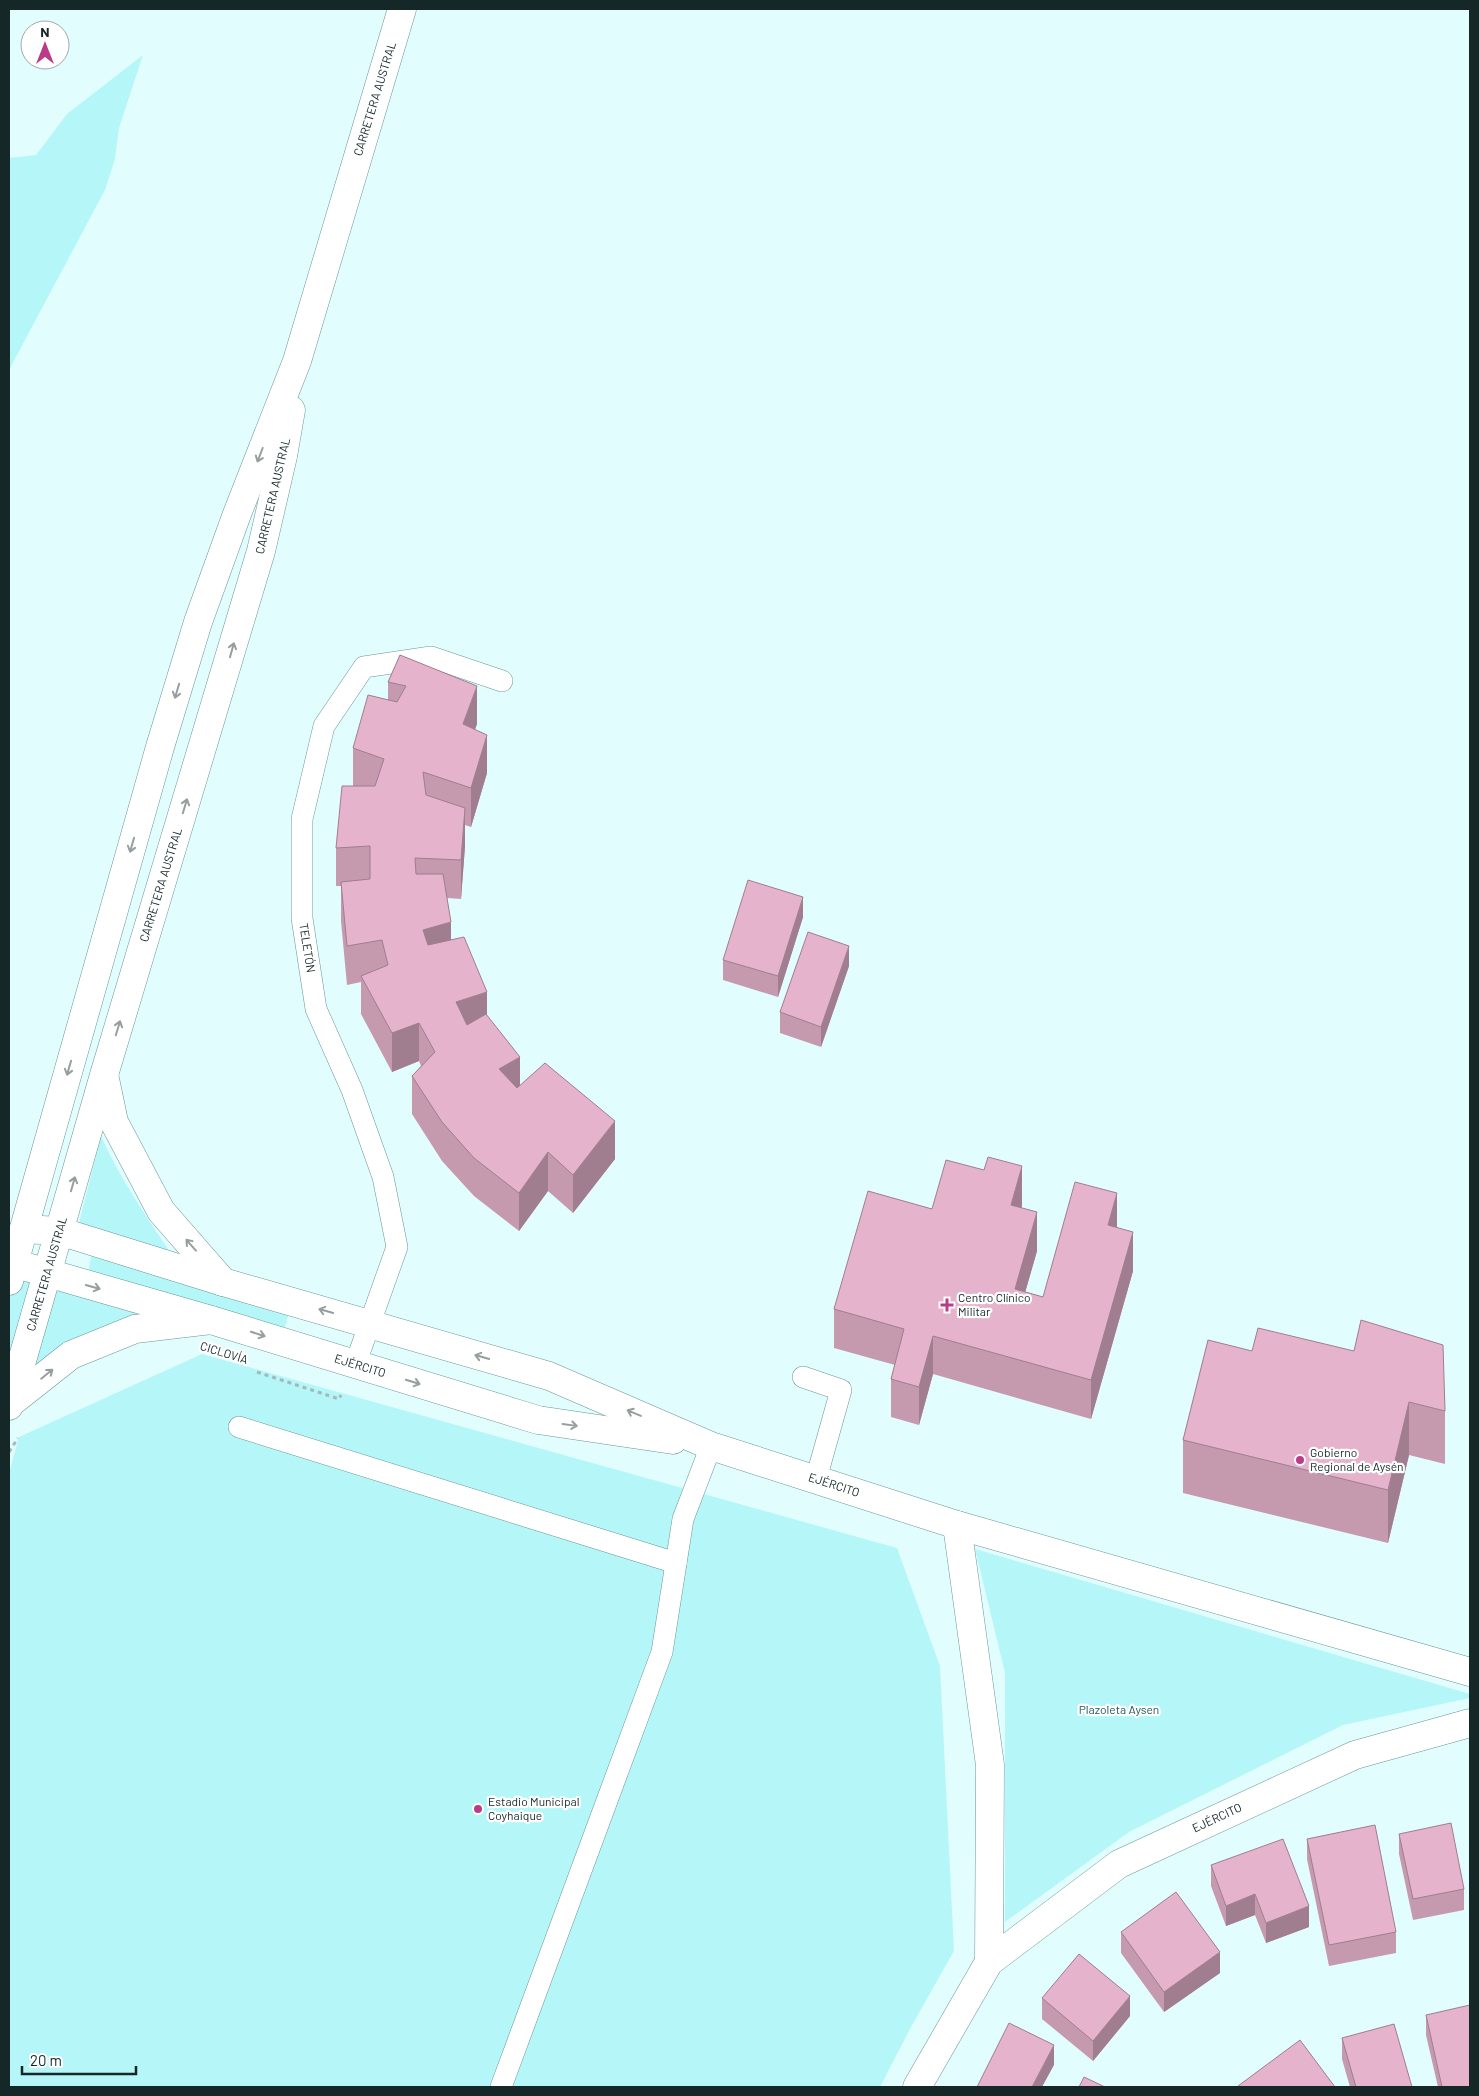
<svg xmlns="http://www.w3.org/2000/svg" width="1479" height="2096" font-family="Barlow,sans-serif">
	<rect width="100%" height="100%" fill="#e2fdfe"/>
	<!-- green -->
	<g fill="#b5f7f8">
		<polygon points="143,55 119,128 115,159 105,190 9,370 9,158 36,155 67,114"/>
		<path d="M101,1136C120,1179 148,1219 174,1258L78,1227Z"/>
		<polygon points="91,1256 289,1313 284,1330 88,1274"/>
		<polygon points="13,1277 35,1282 9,1369 9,1294"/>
		<polygon points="55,1289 155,1316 27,1377"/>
		<polygon points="202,1354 897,1548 940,1666 954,1951 911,2027 880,2087 9,2087 9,1473 19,1437"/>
		<polygon points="975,1549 1470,1694 1470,1698 1343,1725 1129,1832 1005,1922 1005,1673"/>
	</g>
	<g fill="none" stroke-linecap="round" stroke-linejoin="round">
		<defs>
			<g id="service">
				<polyline points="355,1365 397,1247 383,1177 352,1090 316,1009 302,918 302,819 324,726 364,667 431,657 502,681"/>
				<polyline points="803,1377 841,1390 816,1479"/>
				<polyline points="239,1427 676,1563"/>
				<polyline points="501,2087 662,1652 683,1519 711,1446"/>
			</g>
			<g id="minor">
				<polyline points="957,1525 990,1765 989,1962"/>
				<polyline points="917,2087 989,1962 1119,1864 1355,1755 1470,1723"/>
			</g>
			<g id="tertiary">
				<polyline points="24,1229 59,1231 223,1282 549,1376 711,1446 957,1525 1470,1672"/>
				<polyline points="13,1263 211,1320 538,1420 673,1440"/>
			</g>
			<g id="trunk">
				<polyline points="105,1079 114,1122 161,1211 223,1282"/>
				<polyline points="9,1281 160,747 198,622 237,514 297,361 402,9"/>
				<polyline points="9,1404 71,1355 135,1329 211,1320"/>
				<polyline points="9,1406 104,1075 261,551 283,456 291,410"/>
			</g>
		</defs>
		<!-- service casing -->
		<use href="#service" stroke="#6b9697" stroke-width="22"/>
		<!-- minor casing -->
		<use href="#minor" stroke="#6b9697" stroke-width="29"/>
		<!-- tertiary casing -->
		<use href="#tertiary" stroke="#6b9697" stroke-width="29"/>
		<!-- trunk casing -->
		<use href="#trunk" stroke="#6b9697" stroke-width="29"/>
		<!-- path -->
		<g stroke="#a2babb" stroke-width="3" stroke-dasharray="4 4" stroke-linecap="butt">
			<polyline points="257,1372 339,1399 341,1395"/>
			<polyline points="9,1452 18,1438"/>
		</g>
		<!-- service -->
		<use href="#service" stroke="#fff" stroke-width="21"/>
		<!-- minor -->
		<use href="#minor" stroke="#fff" stroke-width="28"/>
		<!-- tertiary -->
		<use href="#tertiary" stroke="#fff" stroke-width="28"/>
		<!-- trunk -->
		<use href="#trunk" stroke="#fff" stroke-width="28"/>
	</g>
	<!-- wall -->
	<g fill="#c59aaf">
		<polygon points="400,655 477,724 475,729 487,773 471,827 465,825 465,846 461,899 447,898 451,940 520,1085 615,1159 573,1213 548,1191 519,1231 474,1196 442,1161 412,1114 412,1076 421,1066 419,1061 392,1072 361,1014 361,982 347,985 341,921 341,886 336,886 336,848 353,786 353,748 388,700 388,682"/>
		<polygon points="803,917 778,997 723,980 723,960"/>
		<polygon points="849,966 821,1047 780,1033 780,1012"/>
		<polygon points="1022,1205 1022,1208 1037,1251 1025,1292 1043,1297 1117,1228 1133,1271 1091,1419 933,1374 919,1425 891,1417 891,1379 895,1365 834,1348 834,1309 932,1209"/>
		<polygon points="1208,1340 1445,1411 1445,1464 1409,1455 1388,1543 1183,1493 1183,1440"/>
		<polygon points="1399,1834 1464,1889 1464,1910 1413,1920 1399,1854"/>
		<polygon points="1307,1839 1396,1932 1396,1953 1329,1966 1307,1859"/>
		<polygon points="1211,1865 1309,1927 1266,1943 1255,1915 1226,1926 1211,1886"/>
		<polygon points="1121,1932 1220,1973 1164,2012 1121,1953"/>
		<polygon points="1042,1998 1130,2016 1093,2061 1042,2019"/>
		<polygon points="1426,2015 1470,2087 1438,2087 1426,2035"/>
		<polygon points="1342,2038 1412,2087 1350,2087 1342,2059"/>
	</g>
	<!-- shaded-wall -->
	<g fill="#a07d8f">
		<polygon points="477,686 477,724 463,762 463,724"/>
		<polygon points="487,735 487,773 471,827 471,788"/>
		<polygon points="465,808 465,846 461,899 461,860"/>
		<polygon points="803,897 803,917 778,997 778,976"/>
		<polygon points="451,922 451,961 423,969 423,930"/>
		<polygon points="849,946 849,966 821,1047 821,1027"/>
		<polygon points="487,992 487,1031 456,1041 456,1002"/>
		<polygon points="419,1023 419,1061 392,1072 392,1033"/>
		<polygon points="520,1057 520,1096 499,1069"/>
		<polygon points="615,1121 615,1159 573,1213 573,1175"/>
		<polygon points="548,1152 548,1191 519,1231 519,1193"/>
		<polygon points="1022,1166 1022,1205 1011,1244 1011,1205"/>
		<polygon points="1117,1193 1117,1232 1108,1225"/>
		<polygon points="1037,1212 1037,1251 1015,1328 1015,1289"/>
		<polygon points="1133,1232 1133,1271 1091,1419 1091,1380"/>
		<polygon points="933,1336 933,1374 919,1425 919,1387"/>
		<polygon points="1409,1402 1409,1455 1388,1543 1388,1490"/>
		<polygon points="1255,1894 1255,1915 1226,1926 1226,1906"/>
		<polygon points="1309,1906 1309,1927 1266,1943 1266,1923"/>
		<polygon points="1220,1952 1220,1973 1164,2012 1164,1992"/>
		<polygon points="1130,1996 1130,2016 1093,2061 1093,2041"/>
		<polygon points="1054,2045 1054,2065 1042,2087 1032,2087"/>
	</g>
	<!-- building -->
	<g fill="#e5b3cc" stroke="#a07d8f">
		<polygon points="400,655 477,686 463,724 487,735 471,788 423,772 426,795 465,808 461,860 415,858 416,874 443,874 451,922 423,930 428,945 464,937 487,992 456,1002 467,1025 486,1014 520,1057 499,1069 517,1088 545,1063 615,1121 573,1175 548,1152 519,1193 474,1158 442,1122 412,1076 435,1052 419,1023 392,1033 361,976 388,965 382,940 347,946 341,882 370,879 370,846 336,848 342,786 375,786 384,759 353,748 368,695 397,702 406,686 388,682"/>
		<polygon points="748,880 803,897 778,976 723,960"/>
		<polygon points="808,932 849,946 821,1027 780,1012"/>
		<polygon points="988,1157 1022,1166 1011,1205 1037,1212 1015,1289 1043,1297 1075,1182 1117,1193 1108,1225 1133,1232 1091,1380 933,1336 919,1387 891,1379 904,1329 834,1309 868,1191 932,1209 946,1160 984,1170"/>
		<polygon points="1361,1320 1443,1345 1445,1411 1409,1402 1388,1490 1183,1440 1208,1340 1252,1351 1258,1328 1354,1351"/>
		<polygon points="1451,1823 1464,1889 1413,1899 1399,1834"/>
		<polygon points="1375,1825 1396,1932 1329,1945 1307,1839"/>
		<polygon points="1283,1839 1309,1906 1266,1923 1255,1894 1226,1906 1211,1865"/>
		<polygon points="1176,1892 1220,1952 1164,1992 1121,1932"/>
		<polygon points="1079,1954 1130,1996 1093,2041 1042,1998"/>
		<polygon points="1470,2005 1470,2087 1442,2087 1426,2015"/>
		<polygon points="1009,2023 1054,2045 1032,2087 977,2087"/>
		<polygon points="1394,2024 1412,2087 1356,2087 1342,2038"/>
		<polygon points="1300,2040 1335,2087 1239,2087 1238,2086"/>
		<polygon points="1084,2077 1105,2087 1079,2087"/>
	</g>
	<!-- one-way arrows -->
	<defs><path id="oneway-shaft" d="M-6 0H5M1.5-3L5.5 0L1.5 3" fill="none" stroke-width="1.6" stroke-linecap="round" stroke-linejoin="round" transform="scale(1.25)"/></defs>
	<g stroke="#969e9e">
		<use href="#oneway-shaft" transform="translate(260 455) rotate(111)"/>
		<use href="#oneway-shaft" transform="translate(232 650) rotate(-74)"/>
		<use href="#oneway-shaft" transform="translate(177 691) rotate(107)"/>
		<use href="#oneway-shaft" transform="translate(185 806) rotate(-73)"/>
		<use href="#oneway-shaft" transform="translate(132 845) rotate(106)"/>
		<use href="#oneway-shaft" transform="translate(118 1028) rotate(-73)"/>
		<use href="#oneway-shaft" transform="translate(69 1068) rotate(106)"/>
		<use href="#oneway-shaft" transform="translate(73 1184) rotate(-74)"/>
		<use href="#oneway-shaft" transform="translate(191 1245) rotate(-131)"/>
		<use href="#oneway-shaft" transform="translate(93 1287) rotate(16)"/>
		<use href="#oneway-shaft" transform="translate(326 1311) rotate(-164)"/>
		<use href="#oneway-shaft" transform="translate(258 1334) rotate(18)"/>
		<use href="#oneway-shaft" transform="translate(482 1357) rotate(-164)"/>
		<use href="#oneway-shaft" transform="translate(47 1374) rotate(-39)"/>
		<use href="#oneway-shaft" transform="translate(413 1382) rotate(17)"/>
		<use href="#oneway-shaft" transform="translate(634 1413) rotate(-157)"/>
		<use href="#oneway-shaft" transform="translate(570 1425) rotate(8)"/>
	</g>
	<!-- markers -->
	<g fill="#ba3b89" stroke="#fff" stroke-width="2">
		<path d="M944.5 1297.5h5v5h5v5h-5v5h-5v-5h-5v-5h5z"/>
		<circle cx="1300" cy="1460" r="5"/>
		<circle cx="478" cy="1809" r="5"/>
	</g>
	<g text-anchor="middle" stroke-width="4.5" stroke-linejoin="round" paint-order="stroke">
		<!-- street labels -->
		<g font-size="12" fill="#152727" stroke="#fff">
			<text transform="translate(375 99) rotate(-73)" y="4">CARRETERA AUSTRAL</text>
			<text transform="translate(273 496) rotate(-77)" y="4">CARRETERA AUSTRAL</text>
			<text transform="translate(161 885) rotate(-73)" y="4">CARRETERA AUSTRAL</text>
			<text transform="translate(307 948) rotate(81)" y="4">TELETÓN</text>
			<text transform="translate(47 1274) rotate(-74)" y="4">CARRETERA AUSTRAL</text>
			<text transform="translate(224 1353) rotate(17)" y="4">CICLOVÍA</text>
			<text transform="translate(360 1366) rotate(17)" y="4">EJÉRCITO</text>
			<text transform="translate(834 1485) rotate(18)" y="4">EJÉRCITO</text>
			<text transform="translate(1217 1818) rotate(-25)" y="4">EJÉRCITO</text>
		</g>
		<!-- poi labels -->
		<g font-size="12" fill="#152727" stroke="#fff" text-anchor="start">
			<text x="958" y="1302">Centro Clínico<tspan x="958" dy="14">Militar</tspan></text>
			<text x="1310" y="1457">Gobierno<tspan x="1310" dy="14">Regional de Aysén</tspan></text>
			<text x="488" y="1806">Estadio Municipal<tspan x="488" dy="14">Coyhaique</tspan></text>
		</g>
		<!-- park labels -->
		<g font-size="12" fill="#21595b" stroke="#fff">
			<text x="1119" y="1714">Plazoleta Aysen</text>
		</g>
	</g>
	<!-- border -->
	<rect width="1479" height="2096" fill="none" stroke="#152727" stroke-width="20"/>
	<!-- north arrow -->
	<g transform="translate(45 45)"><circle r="24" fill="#ffffff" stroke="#a1a9a9"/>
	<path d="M0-4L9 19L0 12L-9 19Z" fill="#ba3b89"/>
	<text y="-8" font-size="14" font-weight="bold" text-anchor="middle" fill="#152727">N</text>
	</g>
	<!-- scale -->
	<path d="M22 2066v8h114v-8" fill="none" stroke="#152727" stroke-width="2.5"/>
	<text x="30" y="2066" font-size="15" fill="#152727" stroke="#ffffff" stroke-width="4" paint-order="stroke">20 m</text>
</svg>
